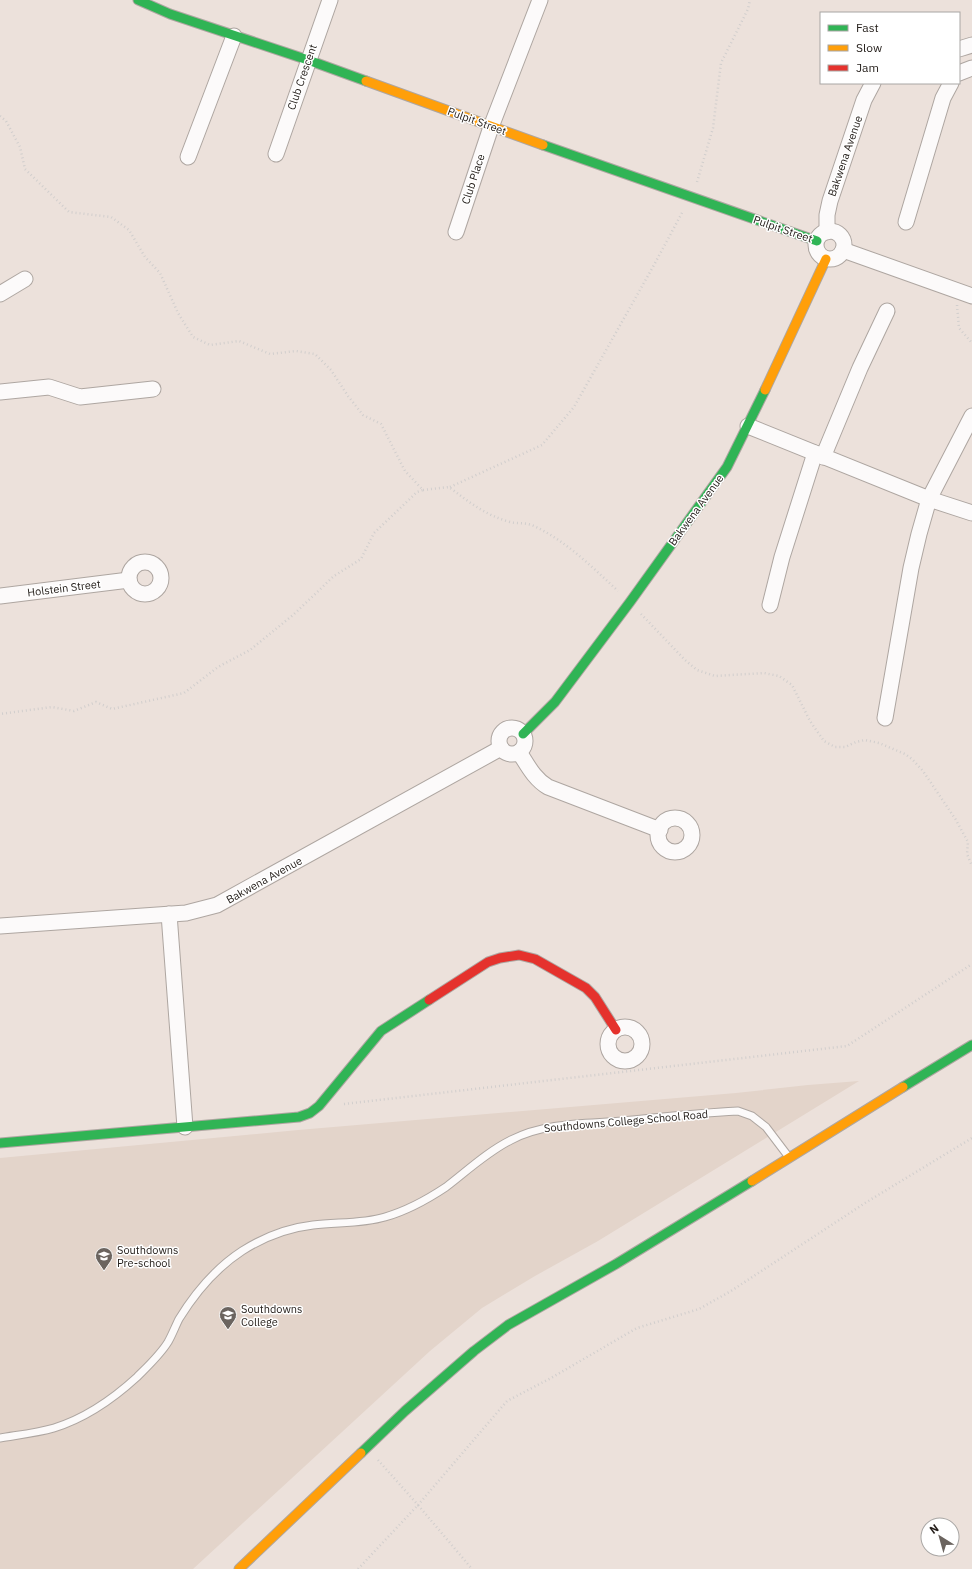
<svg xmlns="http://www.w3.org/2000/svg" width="972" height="1569" font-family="'IBM Plex Sans',sans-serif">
	<rect width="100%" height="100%" fill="#ece1db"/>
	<!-- education -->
	<polygon fill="#e3d4ca" points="859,1081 598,1241 535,1276 482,1308 430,1351 193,1569 0,1569 0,1158 298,1130 736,1093 808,1085"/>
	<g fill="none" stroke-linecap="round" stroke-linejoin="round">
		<defs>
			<path id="lane" d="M0,1438C18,1435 37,1433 54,1428C86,1418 113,1399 137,1377C148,1366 160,1355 168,1342C172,1335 175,1327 179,1319C195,1293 216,1268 242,1251C264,1237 287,1228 313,1225C337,1222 362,1224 385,1217C406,1211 428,1199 446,1187C467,1171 487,1152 511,1140C546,1122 585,1124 623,1121C662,1117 699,1113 738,1111L752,1116L766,1127L788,1156"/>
			<g id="street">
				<polyline points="959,49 972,45"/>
				<polyline points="959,73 972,68"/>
				<polyline points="276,154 330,0"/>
				<polyline points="188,157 234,36"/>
				<polyline points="906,222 943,98 951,83"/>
				<circle cx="830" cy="245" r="14"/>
				<polyline points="456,232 491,127 540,0"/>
				<polyline points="827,232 827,215 830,201 864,100 873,83"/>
				<polyline points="843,250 972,296"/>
				<polyline points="0,294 25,279"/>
				<polyline points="0,392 49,387 80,397 153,389"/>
				<polyline points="748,426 929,499 972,513"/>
				<polyline points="823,457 860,368 887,311"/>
				<circle cx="145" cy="578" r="16"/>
				<polyline points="0,596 129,580"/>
				<polyline points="770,605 782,557 815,453"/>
				<polyline points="885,718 911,568 919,534 929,499 972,416"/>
				<circle cx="512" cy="741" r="13"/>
				<path d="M519,752C527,764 534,779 548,787L660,830"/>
				<circle cx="675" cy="835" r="17"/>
				<polyline points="169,914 185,1127"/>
				<polyline points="0,926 186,913 217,905 501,748"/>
				<circle cx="625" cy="1044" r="17"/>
			</g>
			<g id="fast">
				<polyline points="138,0 170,14 308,60 366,81"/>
				<polyline points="543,145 817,241"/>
				<polyline points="523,734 555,702 630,602 727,467 765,390"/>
				<polyline points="903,1087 972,1045"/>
				<polyline points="0,1143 299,1117 310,1113 319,1106 381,1031 429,1000"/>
				<polyline points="361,1453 405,1411 474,1351 508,1325 616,1264 752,1181"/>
			</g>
			<g id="slow">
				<polyline points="366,81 543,145"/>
				<polyline points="765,390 826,259"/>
				<polyline points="752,1181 903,1087"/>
				<polyline points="239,1569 361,1453"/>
			</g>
			<polyline id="jam" points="429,1000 488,962 500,958 519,955 535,959 586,988 595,997 616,1030"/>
		</defs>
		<!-- lane casing -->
		<use href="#lane" stroke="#aea6a1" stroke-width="9"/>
		<!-- street casing -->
		<use href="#street" stroke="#aea6a1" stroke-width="17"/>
		<!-- fast casing -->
		<use href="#fast" stroke="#aea6a1" stroke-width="11"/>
		<!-- slow casing -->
		<use href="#slow" stroke="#aea6a1" stroke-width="11"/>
		<!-- jam casing -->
		<use href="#jam" stroke="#aea6a1" stroke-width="11"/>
		<!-- path -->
		<g stroke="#d1cecd" stroke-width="2.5" stroke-dasharray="1 3" stroke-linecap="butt">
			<polyline points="0,116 6,121 20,147 25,169 69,212 111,217 129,230 145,257 160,273 178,313 193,337 210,345 239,341 270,354 296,351 315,354 331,370 348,396 363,415 381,424 405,471 423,490 417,492 374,533 361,559 334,576 293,615 250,650 218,667 184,693 112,709 96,702 74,711 52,707 0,714"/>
			<polyline points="697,182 713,128 721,63 748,9 750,0"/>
			<polyline points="957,305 959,328 972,343"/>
			<polyline points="450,487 542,445 574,407 654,265 683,211"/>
			<path d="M423,490L449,487C469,502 485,515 510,522C517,524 526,522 534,526C566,541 591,566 618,591"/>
			<polyline points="641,614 685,660 697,670 715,676 764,673 779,676 792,685 810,721 824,741 835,747 845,747 856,742 865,740 879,743 905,754 912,759 923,771 956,820 968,842 967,854 972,866"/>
			<polyline points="344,1104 847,1046 972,964"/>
			<polyline points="378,1460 418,1505 507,1401 551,1378 637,1328 699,1309 731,1291 865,1203 972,1138"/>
			<polyline points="358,1569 418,1505 472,1569"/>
		</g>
		<!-- lane -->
		<use href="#lane" stroke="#fcfafa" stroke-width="7"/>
		<!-- street -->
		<use href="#street" stroke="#fcfafa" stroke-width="15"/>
		<!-- fast -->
		<use href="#fast" stroke="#30b455" stroke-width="9"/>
		<!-- slow -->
		<use href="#slow" stroke="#ff9f0a" stroke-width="9"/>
		<!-- jam -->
		<use href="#jam" stroke="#e5322d" stroke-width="9"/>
	</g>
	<!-- icons -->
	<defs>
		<symbol id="school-pin" viewBox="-11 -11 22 30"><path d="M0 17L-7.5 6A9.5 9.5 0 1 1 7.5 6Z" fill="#6b645f" stroke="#fff"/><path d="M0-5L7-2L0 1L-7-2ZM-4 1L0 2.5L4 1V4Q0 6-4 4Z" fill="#fff"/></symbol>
	</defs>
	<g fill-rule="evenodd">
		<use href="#school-pin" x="94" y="1246" width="20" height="27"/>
		<use href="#school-pin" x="218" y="1305" width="20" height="27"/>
	</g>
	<g text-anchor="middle" stroke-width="3" stroke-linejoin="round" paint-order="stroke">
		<!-- street labels -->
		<g font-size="11" fill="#26201c" stroke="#fff">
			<text transform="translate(302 77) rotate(-71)" y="4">Club Crescent</text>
			<text transform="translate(477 121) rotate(20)" y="4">Pulpit Street</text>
			<text transform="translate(845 156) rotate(-71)" y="4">Bakwena Avenue</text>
			<text transform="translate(473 179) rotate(-72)" y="4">Club Place</text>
			<text transform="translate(783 229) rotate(19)" y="4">Pulpit Street</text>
			<text transform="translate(696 510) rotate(-54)" y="4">Bakwena Avenue</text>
			<text transform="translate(64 588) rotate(-7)" y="4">Holstein Street</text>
			<text transform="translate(264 880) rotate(-29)" y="4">Bakwena Avenue</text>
			<text transform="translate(626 1121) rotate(-5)" y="4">Southdowns College School Road</text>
		</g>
		<!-- poi labels -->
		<g font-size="11" fill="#26201c" stroke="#fff" text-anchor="start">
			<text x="117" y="1254">Southdowns<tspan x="117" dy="13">Pre-school</tspan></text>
			<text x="241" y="1313">Southdowns<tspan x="241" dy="13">College</tspan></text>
		</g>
	</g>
	<!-- legend -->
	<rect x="820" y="12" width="140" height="72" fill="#ffffff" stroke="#a8a6a4"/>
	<rect x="828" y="25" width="20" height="6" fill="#30b455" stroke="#a8a6a4"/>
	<text x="856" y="32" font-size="12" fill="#26201c">Fast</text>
	<rect x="828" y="45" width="20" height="6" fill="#ff9f0a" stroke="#a8a6a4"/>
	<text x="856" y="52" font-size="12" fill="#26201c">Slow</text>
	<rect x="828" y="65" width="20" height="6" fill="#e5322d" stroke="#a8a6a4"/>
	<text x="856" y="72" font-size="12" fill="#26201c">Jam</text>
	<!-- north arrow -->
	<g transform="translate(940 1537) rotate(323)"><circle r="19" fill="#ffffff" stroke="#a8a6a4"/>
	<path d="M0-3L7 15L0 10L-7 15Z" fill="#6b645f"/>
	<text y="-6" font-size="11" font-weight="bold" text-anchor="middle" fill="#26201c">N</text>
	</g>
</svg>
